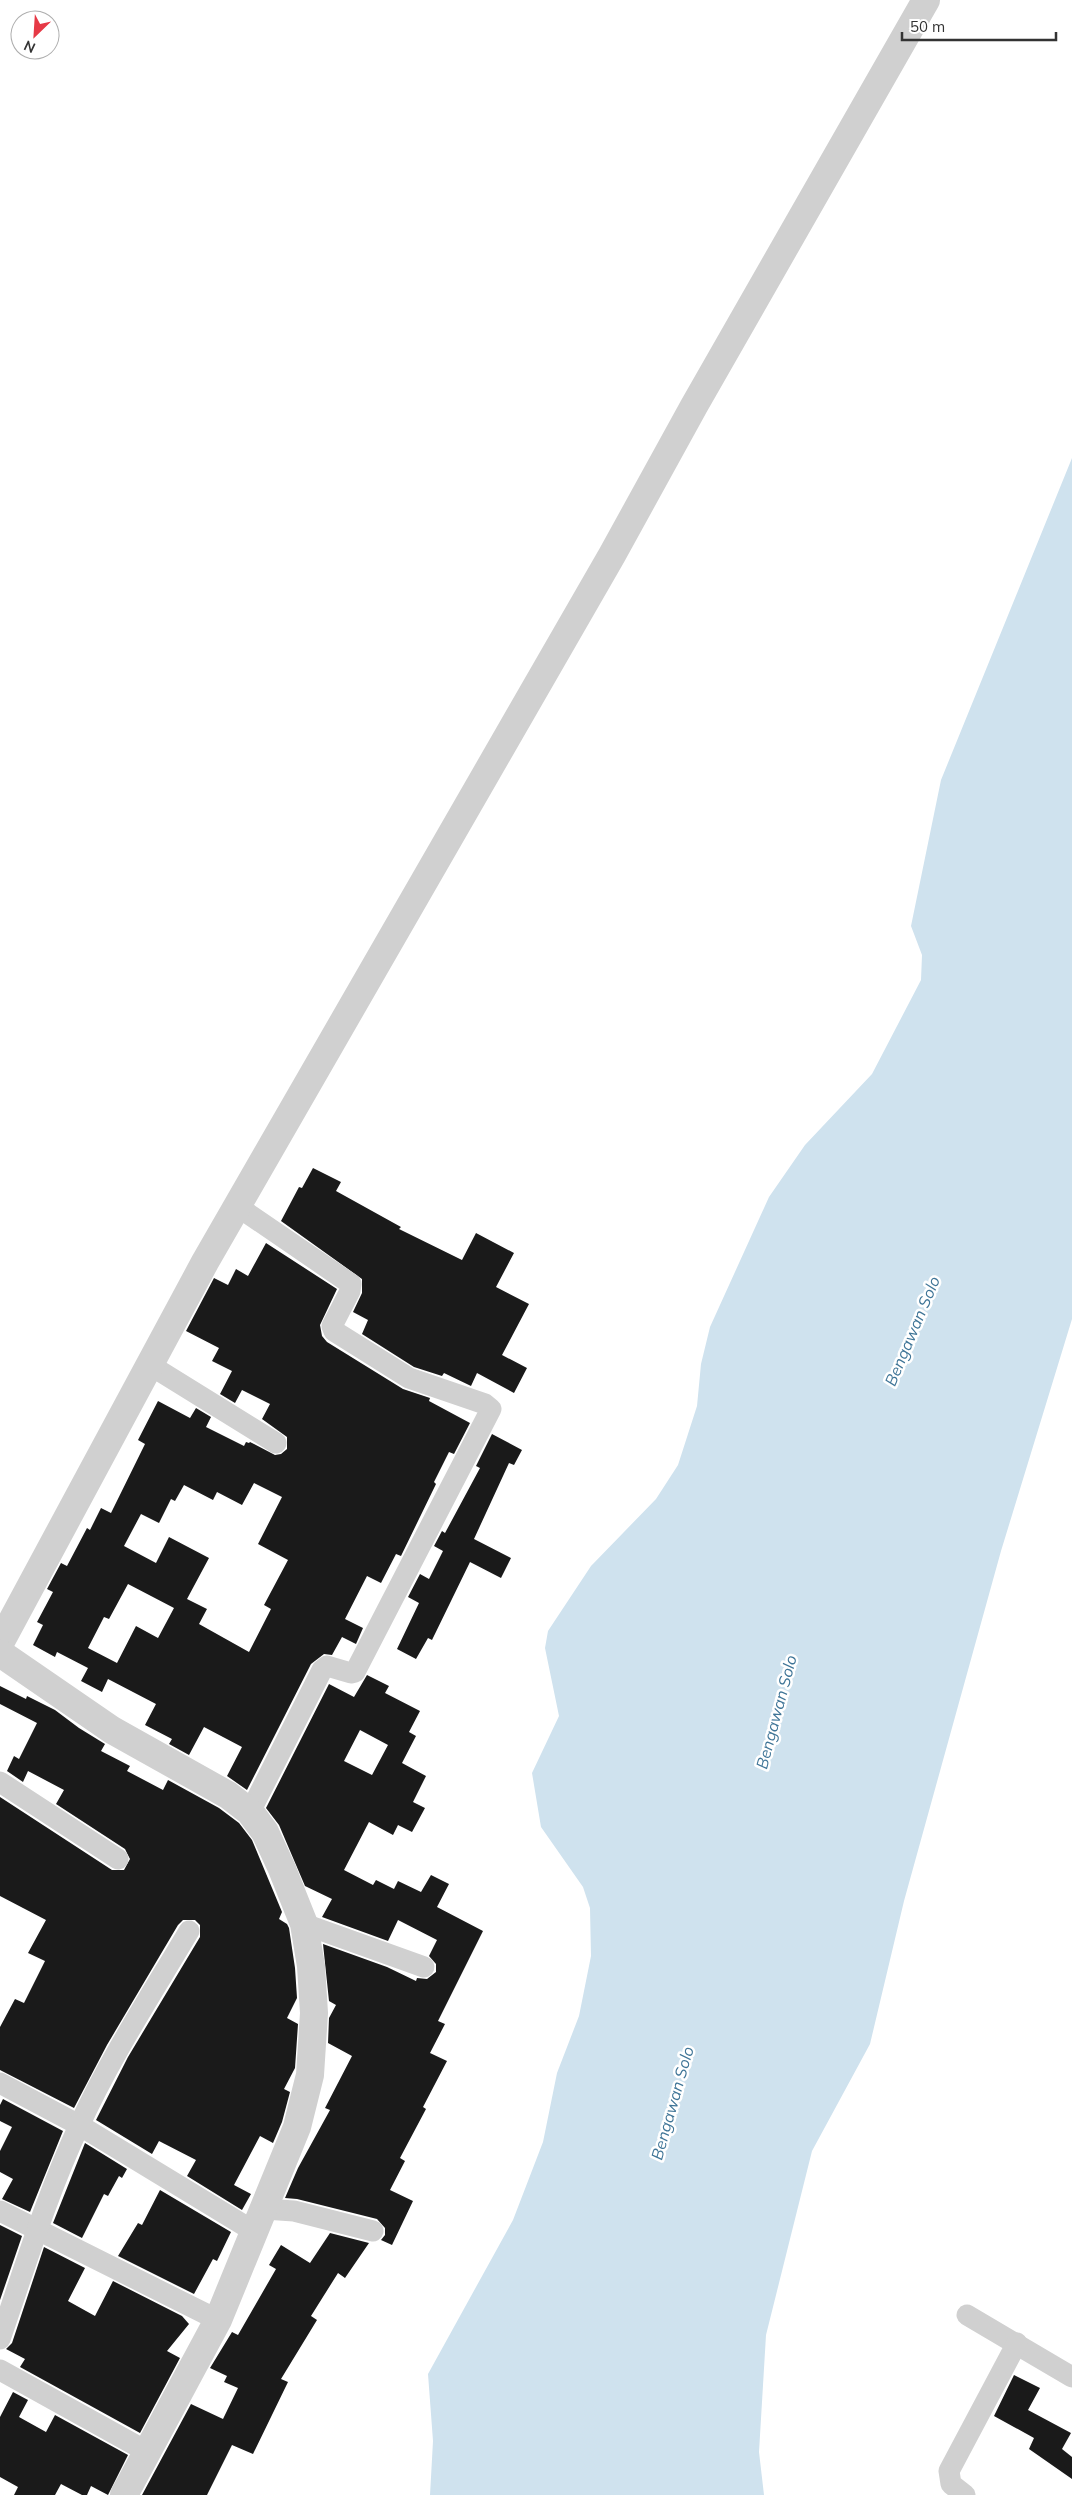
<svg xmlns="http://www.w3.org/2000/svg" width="1072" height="2495" font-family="Mulish,sans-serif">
	<rect width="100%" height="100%" fill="#fff"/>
	<!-- water -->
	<polygon fill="#cfe2ee" points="1072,458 1072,1319 1001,1551 904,1901 870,2044 812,2151 766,2335 759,2452 764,2495 430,2495 433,2441 428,2374 513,2220 543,2142 557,2073 579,2016 591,1956 590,1908 583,1887 541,1827 532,1773 559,1716 545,1648 548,1631 591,1566 656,1499 678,1465 697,1406 701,1364 710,1327 769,1197 805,1145 872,1074 921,980 922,955 911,926 941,780"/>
	<!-- building -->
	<g fill="#1a1a1a" fill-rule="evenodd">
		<polygon points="313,1168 341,1182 336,1191 401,1227 399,1229 462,1260 476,1233 514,1253 496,1287 529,1304 502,1355 527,1368 514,1393 477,1373 471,1386 444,1373 442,1376 414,1367 362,1334 368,1320 353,1312 362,1293 362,1279 281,1221 299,1187 302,1188"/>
		<path d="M266,1243L337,1289L320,1325L322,1336L327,1342L403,1389L430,1398L429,1401L470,1423L454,1454L449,1452L434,1482L436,1484L401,1556L396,1554L381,1583L367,1576L345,1619L363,1628L356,1644L342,1637L332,1655L324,1654L311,1664L247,1790L227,1776L242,1747L204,1727L189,1755L169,1744L172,1739L145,1725L156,1704L108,1679L102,1692L81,1681L88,1668L57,1652L55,1657L33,1645L43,1625L37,1622L53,1592L47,1589L61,1563L67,1566L87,1528L90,1530L101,1508L111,1513L145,1444L138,1440L158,1401L190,1418L196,1408L211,1417L206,1427L244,1446L246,1442L249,1443L250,1442L275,1455L281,1454L287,1449V1437L262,1419L270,1404L242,1390L235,1403L220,1394L232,1371L212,1361L219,1348L186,1331L214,1278L228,1285L236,1269L248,1276ZM254,1483L282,1497L258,1544L288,1560L264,1605L271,1609L249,1652L199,1624L207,1609L187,1599L209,1558L169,1537L156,1563L124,1546L141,1514L159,1523L171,1499L175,1501L184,1485L213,1500L217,1492L242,1505ZM128,1584L174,1608L158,1638L136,1626L117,1663L88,1648L104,1617L109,1619Z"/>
		<polygon points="492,1434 522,1450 514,1465 509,1463 474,1539 511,1558 501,1578 470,1562 432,1640 428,1638 416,1659 397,1649 419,1603 408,1597 420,1574 429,1579 443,1551 434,1546 442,1531 445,1533 480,1468 476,1466"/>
		<path d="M367,1675L389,1686L385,1693L420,1711L409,1732L416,1736L402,1763L426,1776L413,1802L425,1808L412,1832L398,1825L393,1835L369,1822L344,1870L373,1885L376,1880L394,1889L398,1881L421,1892L431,1875L449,1884L437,1907L483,1931L438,2021L445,2024L430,2053L447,2061L423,2107L426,2109L400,2158L405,2161L390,2190L413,2201L392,2245L381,2240L385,2235V2228L377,2219L297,2199L285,2198L298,2168L330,2110L325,2108L352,2056L328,2043L329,2018L336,2005L329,2001L323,1944L387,1967L416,1981L417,1978L427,1979L436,1972V1964L429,1956L437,1940L398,1920L388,1941L322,1917L332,1899L305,1886L279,1825L266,1808L329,1684L354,1697ZM360,1730L388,1745L372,1775L344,1761Z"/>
		<polygon points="0,1686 26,1699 27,1696 55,1710 79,1728 105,1744 101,1751 130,1766 127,1771 163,1790 168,1780 219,1808 239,1823 252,1840 282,1912 279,1919 287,1924 289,1928 295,1968 297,1998 287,2018 298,2024 295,2068 284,2089 290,2092 282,2122 273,2143 260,2136 234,2185 251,2194 242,2210 187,2176 196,2160 159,2141 152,2154 96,2120 128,2057 200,1937 200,1925 195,1920 183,1920 178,1925 107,2045 74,2108 0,2070 0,2027 15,1999 24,2003 45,1961 28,1953 46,1920 0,1896 0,1797 112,1870 124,1870 130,1859 125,1849 56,1804 64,1790 28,1771 23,1782 7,1771 14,1756 19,1759 37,1723 0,1704"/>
		<polygon points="3,2099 63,2131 30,2212 2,2199 13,2179 0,2172 0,2151 12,2127 0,2121 0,2105"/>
		<polygon points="85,2143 127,2169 122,2178 119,2176 108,2196 104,2194 82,2238 53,2223"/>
		<polygon points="160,2190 231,2232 217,2261 213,2259 194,2294 118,2256 138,2223 142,2225"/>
		<polygon points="0,2225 22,2236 0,2300"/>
		<polygon points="330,2233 369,2243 345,2278 338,2273 311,2316 317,2320 281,2379 288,2382 253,2454 232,2445 207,2495 142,2495 191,2404 223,2419 238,2388 224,2382 227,2376 210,2368 232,2332 238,2335 276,2269 269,2265 281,2245 310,2263"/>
		<polygon points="44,2247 85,2268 68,2301 95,2316 113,2281 182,2316 189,2324 167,2351 180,2358 140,2433 20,2367 25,2359 6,2349 12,2343"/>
		<polygon points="1014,2375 1040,2388 1028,2410 1071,2433 1062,2449 1072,2457 1072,2479 1029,2449 1034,2438 994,2416"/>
		<polygon points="13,2392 28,2400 19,2417 46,2432 55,2415 128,2455 108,2495 91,2486 87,2495 82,2495 61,2484 55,2495 14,2495 18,2487 0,2477 0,2417"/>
	</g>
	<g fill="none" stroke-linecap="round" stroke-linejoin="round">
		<!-- minor -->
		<g stroke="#d0d0d0" stroke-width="21">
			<polyline points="237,1206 351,1284 350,1291 332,1326 334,1331 409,1378 485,1404 491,1409 355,1672 351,1673 327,1666 322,1670 250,1812"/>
			<polyline points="150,1365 276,1443"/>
			<polyline points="0,1782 118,1859"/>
			<polyline points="304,1924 424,1967"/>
			<polyline points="0,2083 79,2125 255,2232"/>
			<polyline points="264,2209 294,2211 373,2231"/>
			<polyline points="0,2211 218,2320"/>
			<polyline points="967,2315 1072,2377"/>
			<path d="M0,2339C25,2267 47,2194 79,2126C110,2058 151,1995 189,1931"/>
			<polyline points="0,2370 146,2451"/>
			<polyline points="965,2495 951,2484 949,2471 1017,2343"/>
		</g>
		<!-- tertiary -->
		<g stroke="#d0d0d0" stroke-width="28">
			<polyline points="0,1643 205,1262 612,555 694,406 926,0"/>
			<polyline points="0,1653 112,1730 228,1795 250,1812 265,1832 282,1869 304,1924 311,1966 314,2013 310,2075 297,2127 218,2320 124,2495"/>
		</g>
	</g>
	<g text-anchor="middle" stroke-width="5" stroke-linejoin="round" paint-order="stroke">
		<!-- water labels -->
		<g font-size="16" font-style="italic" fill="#3f7597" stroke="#fff">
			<text transform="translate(912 1331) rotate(-67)" y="6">Bengawan Solo</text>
			<text transform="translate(776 1712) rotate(-75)" y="6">Bengawan Solo</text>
			<text transform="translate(672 2103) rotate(-74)" y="6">Bengawan Solo</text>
		</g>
	</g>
	<!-- north arrow -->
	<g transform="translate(35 35) rotate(205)"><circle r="24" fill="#ffffff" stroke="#adadad"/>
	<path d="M0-4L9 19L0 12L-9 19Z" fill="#e63946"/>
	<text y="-8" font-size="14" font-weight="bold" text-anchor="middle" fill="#333333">N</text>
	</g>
	<!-- scale -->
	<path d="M902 32v8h154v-8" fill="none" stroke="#333333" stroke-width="2.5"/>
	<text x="910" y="32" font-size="15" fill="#333333" stroke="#ffffff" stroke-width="4" paint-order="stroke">50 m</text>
</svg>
